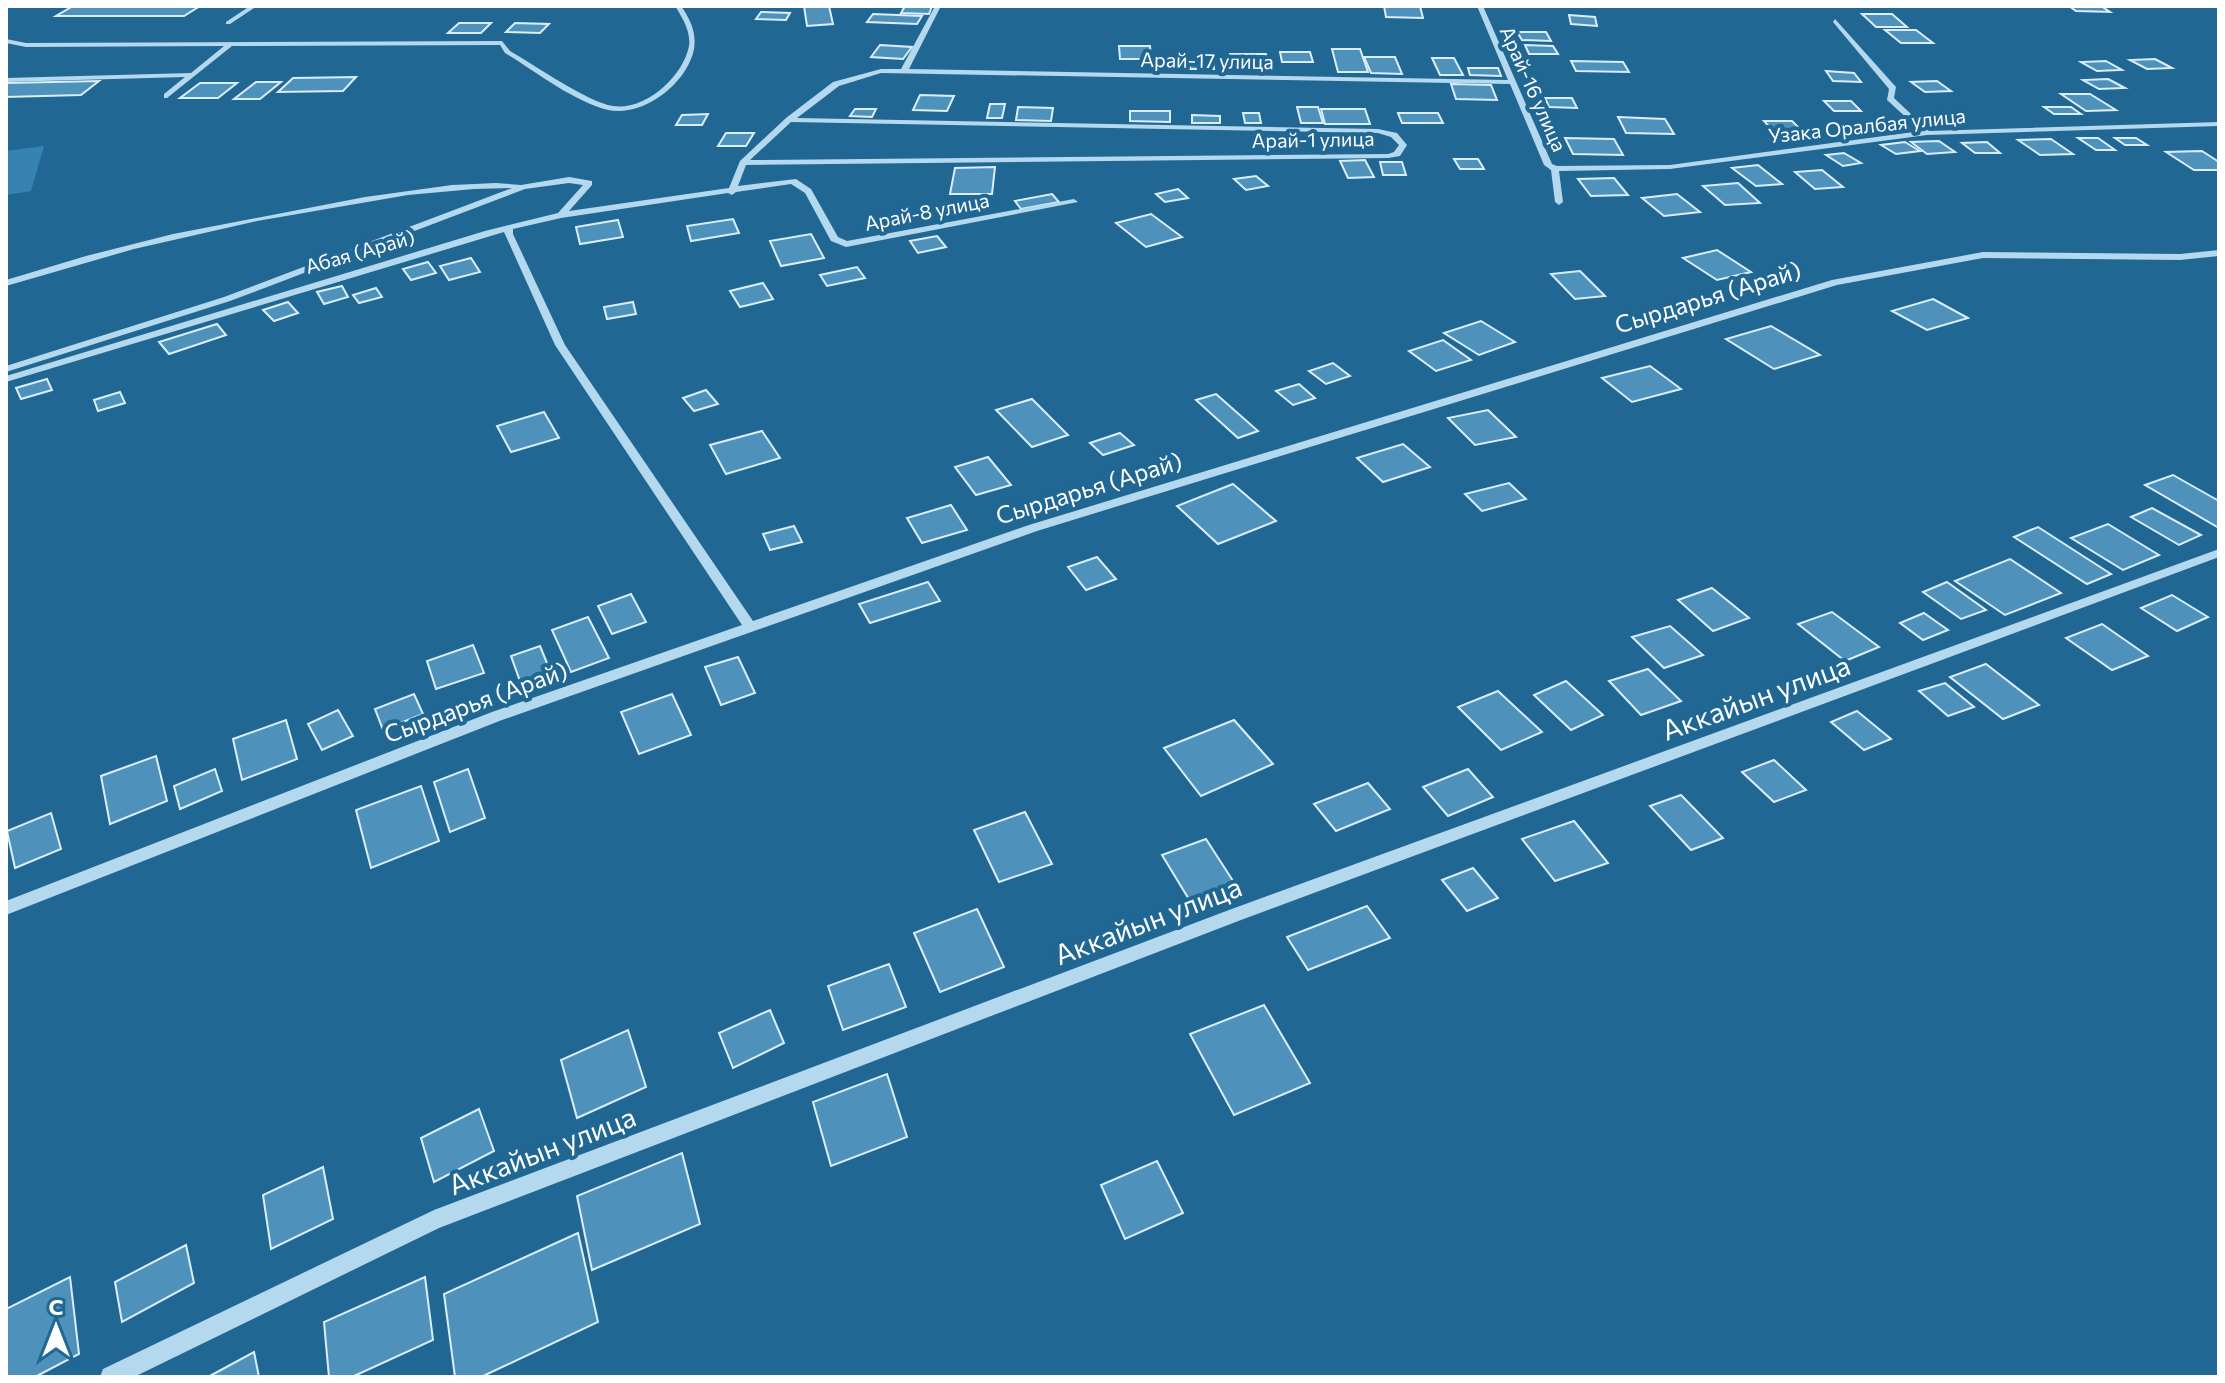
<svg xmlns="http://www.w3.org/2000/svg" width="2225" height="1383" font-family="Commissioner,sans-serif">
	<rect width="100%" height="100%" fill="#216793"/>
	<!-- green -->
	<polygon fill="#3682b0" points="44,146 31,191 6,195 6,151"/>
	<!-- building -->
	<g fill="#4e92bb" stroke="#daeefa" stroke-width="2">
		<polygon points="73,6 200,6 184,16 56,16"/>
		<polygon points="804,6 829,6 833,24 807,26"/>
		<polygon points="905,6 932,6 929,14 901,13"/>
		<polygon points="1384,6 1420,6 1423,18 1386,17"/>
		<polygon points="2069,6 2101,6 2110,12 2076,11"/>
		<polygon points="761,12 790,13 786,20 756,19"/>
		<polygon points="873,14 922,16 917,24 867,22"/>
		<polygon points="1862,14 1892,14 1907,27 1876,27"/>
		<polygon points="1569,15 1595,17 1597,26 1571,24"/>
		<polygon points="459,23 491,23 481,33 448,33"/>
		<polygon points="515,23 549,24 540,33 506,32"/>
		<polygon points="1885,30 1916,30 1933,43 1901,43"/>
		<polygon points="1517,32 1546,32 1551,41 1522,40"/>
		<polygon points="880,45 912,47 903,59 871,57"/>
		<polygon points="1525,45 1553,46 1558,54 1529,54"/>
		<polygon points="1119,46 1150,46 1151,59 1120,59"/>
		<polygon points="1332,49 1360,49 1368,72 1338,72"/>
		<polygon points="1280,52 1310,52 1313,62 1282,62"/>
		<polygon points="1230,54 1266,54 1268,64 1231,64"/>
		<polygon points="1364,57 1395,57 1402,74 1371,73"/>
		<polygon points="1432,58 1454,58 1463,75 1440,75"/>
		<polygon points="2155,59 2172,68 2147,69 2130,60"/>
		<polygon points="1190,61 1213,61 1214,69 1190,69"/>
		<polygon points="1571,61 1623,62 1629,72 1576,71"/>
		<polygon points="2106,61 2122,70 2097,71 2081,62"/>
		<polygon points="1468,68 1498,68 1501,76 1470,75"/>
		<polygon points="1826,71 1854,73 1861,82 1833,81"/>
		<polygon points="356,77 343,91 278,92 293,78"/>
		<polygon points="2108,79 2125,88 2099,89 2083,80"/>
		<polygon points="99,81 81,95 6,97 6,83"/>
		<polygon points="1937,81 1951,91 1925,92 1911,82"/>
		<polygon points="256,82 281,82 260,99 234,99"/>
		<polygon points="200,83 237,83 218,98 180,98"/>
		<polygon points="1451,84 1491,85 1497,100 1456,99"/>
		<polygon points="2061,94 2090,94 2116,110 2086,111"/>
		<polygon points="920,95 954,96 947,111 913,110"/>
		<polygon points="1545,98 1572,98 1577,108 1549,107"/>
		<polygon points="1824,101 1851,101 1861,111 1834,111"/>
		<polygon points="990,104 1005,104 1002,118 987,118"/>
		<polygon points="1018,107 1053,108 1051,121 1016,120"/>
		<polygon points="1297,107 1318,107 1323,123 1301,123"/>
		<polygon points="2044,107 2071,107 2081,114 2054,114"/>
		<polygon points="855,109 876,109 872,117 850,116"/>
		<polygon points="1321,109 1365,109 1370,124 1325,124"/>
		<polygon points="1130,111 1170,111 1170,122 1130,121"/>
		<polygon points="1243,113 1259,113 1261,123 1245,123"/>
		<polygon points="1398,113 1438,113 1443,123 1402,123"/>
		<polygon points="708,114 702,125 676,125 682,115"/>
		<polygon points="1192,115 1220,116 1220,123 1192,123"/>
		<polygon points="1618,117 1665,119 1674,134 1626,133"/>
		<polygon points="1764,121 1792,121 1802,131 1773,131"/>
		<polygon points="726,133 754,133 746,146 718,146"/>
		<polygon points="1565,138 1614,139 1623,155 1573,154"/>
		<polygon points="2078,138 2098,138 2115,150 2096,150"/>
		<polygon points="2115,138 2136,138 2147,145 2125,145"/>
		<polygon points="2051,139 2073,154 2040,155 2018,140"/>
		<polygon points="1939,141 1955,152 1927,154 1911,142"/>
		<polygon points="1905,142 1920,151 1896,154 1881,145"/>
		<polygon points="1987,142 2000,153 1975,153 1962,143"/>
		<polygon points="2202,151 2219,162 2219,170 2194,170 2166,152"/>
		<polygon points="1844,153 1861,163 1843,166 1826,155"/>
		<polygon points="1454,159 1478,159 1484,169 1460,169"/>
		<polygon points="1365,160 1374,177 1348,178 1340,161"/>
		<polygon points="1380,162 1402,162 1406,175 1383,175"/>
		<polygon points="1758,165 1782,184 1756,186 1732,168"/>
		<polygon points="995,167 992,194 950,194 955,168"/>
		<polygon points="1822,170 1843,187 1815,189 1795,172"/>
		<polygon points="1256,176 1268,186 1246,190 1234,179"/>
		<polygon points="1614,178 1628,195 1591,196 1578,179"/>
		<polygon points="1738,183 1760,203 1725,205 1703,186"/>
		<polygon points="1178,189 1188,198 1165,202 1156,194"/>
		<polygon points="1052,194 1059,202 1021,209 1015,201"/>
		<polygon points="1677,194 1700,212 1664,216 1642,198"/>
		<polygon points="1151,214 1182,237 1146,247 1116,223"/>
		<polygon points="733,219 739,233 691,241 687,226"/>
		<polygon points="618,220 623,237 580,244 576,227"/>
		<polygon points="811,234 824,258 781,266 770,241"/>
		<polygon points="937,236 946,247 918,253 910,241"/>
		<polygon points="1717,250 1751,272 1717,280 1683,258"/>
		<polygon points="471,258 480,272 449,280 440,266"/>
		<polygon points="428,262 436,273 411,280 403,269"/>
		<polygon points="857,267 865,278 827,286 820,275"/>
		<polygon points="1580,271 1605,296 1575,299 1551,274"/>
		<polygon points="763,283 773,299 740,307 730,291"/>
		<polygon points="342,286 348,297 324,304 317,292"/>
		<polygon points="376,288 382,297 359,303 353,295"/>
		<polygon points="1933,299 1968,318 1927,330 1892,311"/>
		<polygon points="288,302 298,313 274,321 263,310"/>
		<polygon points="633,302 636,314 607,319 604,307"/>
		<polygon points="1481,321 1515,342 1479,355 1444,333"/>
		<polygon points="217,324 226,335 169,354 159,342"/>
		<polygon points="1771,326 1820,355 1774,369 1726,339"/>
		<polygon points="1443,340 1471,360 1436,371 1409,351"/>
		<polygon points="1333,363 1350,376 1326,384 1309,371"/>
		<polygon points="1650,366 1681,389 1632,402 1602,378"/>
		<polygon points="47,379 52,390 21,399 16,388"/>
		<polygon points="1299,384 1315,398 1293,405 1276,391"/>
		<polygon points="706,390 718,404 694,411 683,398"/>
		<polygon points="120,392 125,403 98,411 94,400"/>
		<polygon points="1216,394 1258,431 1238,438 1196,400"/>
		<polygon points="1032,399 1068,435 1032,447 996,410"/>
		<polygon points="1488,410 1516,437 1475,445 1448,418"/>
		<polygon points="544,412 559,438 511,452 497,426"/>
		<polygon points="762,431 780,458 726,474 710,445"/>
		<polygon points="1120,433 1134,445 1103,455 1090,443"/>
		<polygon points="1403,444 1430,467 1383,482 1357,458"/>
		<polygon points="988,457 1011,485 976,495 955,467"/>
		<polygon points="2173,475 2219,501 2219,528 2145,485"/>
		<polygon points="1509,483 1526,499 1482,511 1465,494"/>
		<polygon points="1233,484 1276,521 1218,544 1177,506"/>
		<polygon points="951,505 967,530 922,543 907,518"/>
		<polygon points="2152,508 2201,535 2179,545 2131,517"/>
		<polygon points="2108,524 2159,555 2123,570 2071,538"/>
		<polygon points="794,526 802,542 770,550 763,534"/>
		<polygon points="2038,527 2111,574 2087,584 2014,537"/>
		<polygon points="1097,557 1116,579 1086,590 1068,567"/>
		<polygon points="2010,559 2061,593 2005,615 1955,581"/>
		<polygon points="928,582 940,601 870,623 859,604"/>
		<polygon points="1947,582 1986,610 1961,619 1923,592"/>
		<polygon points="1712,588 1749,618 1713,631 1678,600"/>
		<polygon points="631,594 646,622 612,634 598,606"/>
		<polygon points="2172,595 2208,617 2177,631 2141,608"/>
		<polygon points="1832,612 1879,647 1845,661 1798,624"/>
		<polygon points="1924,613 1948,630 1923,640 1900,623"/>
		<polygon points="588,617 609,658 571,672 552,630"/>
		<polygon points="2102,624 2148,656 2112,670 2066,638"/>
		<polygon points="1670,626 1703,655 1664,668 1632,637"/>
		<polygon points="473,645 484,673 436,689 427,661"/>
		<polygon points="540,646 551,673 521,684 511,656"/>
		<polygon points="738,657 755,693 721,705 705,667"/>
		<polygon points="1986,664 2039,705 2003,719 1950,677"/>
		<polygon points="1648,669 1681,701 1641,715 1609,681"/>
		<polygon points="1566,681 1603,715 1571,730 1534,695"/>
		<polygon points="1945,683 1974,707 1948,716 1919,691"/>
		<polygon points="1498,691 1542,732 1501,750 1458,707"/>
		<polygon points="414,694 423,714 383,730 375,709"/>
		<polygon points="672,694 691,735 639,754 621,712"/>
		<polygon points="338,710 353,736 322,750 308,724"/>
		<polygon points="1857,711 1891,739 1864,750 1831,722"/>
		<polygon points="286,720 297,759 242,780 233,739"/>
		<polygon points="1234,720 1273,764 1201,796 1164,748"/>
		<polygon points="156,756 167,801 110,824 101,776"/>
		<polygon points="1774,760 1806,790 1774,802 1742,772"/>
		<polygon points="215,769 222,791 180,809 174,786"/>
		<polygon points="468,769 485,818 450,832 434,782"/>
		<polygon points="1468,769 1493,797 1448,816 1423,787"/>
		<polygon points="1368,783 1390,809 1336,831 1314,804"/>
		<polygon points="421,786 439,841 371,868 356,810"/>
		<polygon points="1681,795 1723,838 1691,850 1650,806"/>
		<polygon points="1025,812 1052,864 999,882 974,830"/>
		<polygon points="51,813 61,849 15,868 7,831"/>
		<polygon points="1574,821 1608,863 1555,881 1522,839"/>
		<polygon points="1206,839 1235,884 1190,901 1162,855"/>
		<polygon points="1473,868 1498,898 1467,911 1442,880"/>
		<polygon points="1367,906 1390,938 1308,970 1287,937"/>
		<polygon points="977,909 1004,967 940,992 914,933"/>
		<polygon points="889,964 906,1007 843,1030 828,986"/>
		<polygon points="1264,1005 1310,1083 1234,1115 1190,1034"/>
		<polygon points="770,1010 784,1043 733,1068 719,1033"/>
		<polygon points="628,1030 646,1087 577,1118 561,1060"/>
		<polygon points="887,1074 907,1137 831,1166 813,1102"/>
		<polygon points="479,1109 494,1151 434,1182 421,1138"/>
		<polygon points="682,1153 700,1224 592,1270 577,1196"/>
		<polygon points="1157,1161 1183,1213 1125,1239 1101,1185"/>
		<polygon points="323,1167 333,1219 271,1249 263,1195"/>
		<polygon points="578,1233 598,1322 481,1377 455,1377 444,1294"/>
		<polygon points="186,1245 194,1283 122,1322 115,1282"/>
		<polygon points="70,1277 79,1354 35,1377 6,1377 6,1309"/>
		<polygon points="425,1277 433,1340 352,1377 329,1377 324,1322"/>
		<polygon points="254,1352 259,1377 208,1377"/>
	</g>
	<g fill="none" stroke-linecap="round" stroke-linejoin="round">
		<!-- minor -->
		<g fill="#b4d8ed" fill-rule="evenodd">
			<polygon points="250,6 257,6 230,24 226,24 226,22"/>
			<polygon points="368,6 481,6 478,8 371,8"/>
			<path d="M675,6H681C696,27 700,46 686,69C671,94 638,116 608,110C574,102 535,71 505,53L500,45L232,46L167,98H164V94L185,77L6,82V78L191,73L224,46L26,47L6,43V39L26,43L502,41L510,51C535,65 587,102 613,106C645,111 683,77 689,46C691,31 682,17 675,6Z"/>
			<path d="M935,6H941L909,69L1508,80L1477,6H1483L1552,164L1557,166L1670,165L1921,131L1887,100L1889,89L1833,22L1835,19L1896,87L1894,98L1929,131L2219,122V126L1927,135L1670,169L1559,171L1563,202L1559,205L1555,202L1551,170L1544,165L1510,84L881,73L839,86L797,118L1378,129L1397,133L1407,145L1400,156L1388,158L746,165L738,186L796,179L811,189L838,237L847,241L1074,199L1078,202L846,247L831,241L805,193L791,184L736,192L732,195L728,193L561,218L513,229V234L565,345L753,621L1029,525L1832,280L1983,252L2180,254L2219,250V256L2180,260L1983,258L1837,285L1037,531L502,720L6,915V901L492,712L742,625L555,345L504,232L6,382V376L485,231L558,213L583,185L569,183L525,189L230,301L6,372V366L224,297L512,188L474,189L408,195L257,221L134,249L6,286V280L86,256L173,234L365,197L452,185L496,183L521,185L569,177L592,181V185L569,211L729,188L740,161L786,118L833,82L881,69H901ZM791,122L1378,133L1391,137L1399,145L1394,152L1388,154L750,160Z"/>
			<polygon points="2219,549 2219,557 1241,920 439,1228 134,1377 100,1377 103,1369 434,1210 1229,910"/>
		</g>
	</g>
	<g text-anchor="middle" stroke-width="8" stroke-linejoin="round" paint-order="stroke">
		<!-- far-street labels -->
		<g font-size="20" fill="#fff" stroke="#216793">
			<text transform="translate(1207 61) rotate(1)" y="7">Арай-17 улица</text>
			<text transform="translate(1533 89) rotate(66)" y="7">Арай-16 улица</text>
			<text transform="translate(1867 126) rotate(-6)" y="7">Узака Оралбая улица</text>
			<text transform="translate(1313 140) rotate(-1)" y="7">Арай-1 улица</text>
			<text transform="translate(927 212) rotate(-11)" y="7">Арай-8 улица</text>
			<text transform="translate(360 252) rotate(-16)" y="7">Абая (Арай)</text>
		</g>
		<!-- street labels -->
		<g font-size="24" fill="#fff" stroke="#216793">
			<text transform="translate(1708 298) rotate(-17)" y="8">Сырдарья (Арай)</text>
			<text transform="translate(1089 489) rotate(-17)" y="8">Сырдарья (Арай)</text>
			<text transform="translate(476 703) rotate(-20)" y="8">Сырдарья (Арай)</text>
		</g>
		<!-- near-street labels -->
		<g font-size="28" fill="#fff" stroke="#216793">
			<text transform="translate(1756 698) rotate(-20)" y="10">Аккайын улица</text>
			<text transform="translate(1148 921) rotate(-21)" y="10">Аккайын улица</text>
			<text transform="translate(542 1151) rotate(-21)" y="10">Аккайын улица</text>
		</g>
	</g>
	<!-- border -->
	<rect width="2225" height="1383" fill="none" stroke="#ffffff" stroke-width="16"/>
	<!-- north arrow -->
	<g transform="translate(56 1327)" stroke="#216793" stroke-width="6" paint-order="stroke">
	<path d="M0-6L14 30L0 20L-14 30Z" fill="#ffffff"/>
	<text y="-12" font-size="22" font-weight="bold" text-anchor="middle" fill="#ffffff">С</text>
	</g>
</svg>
